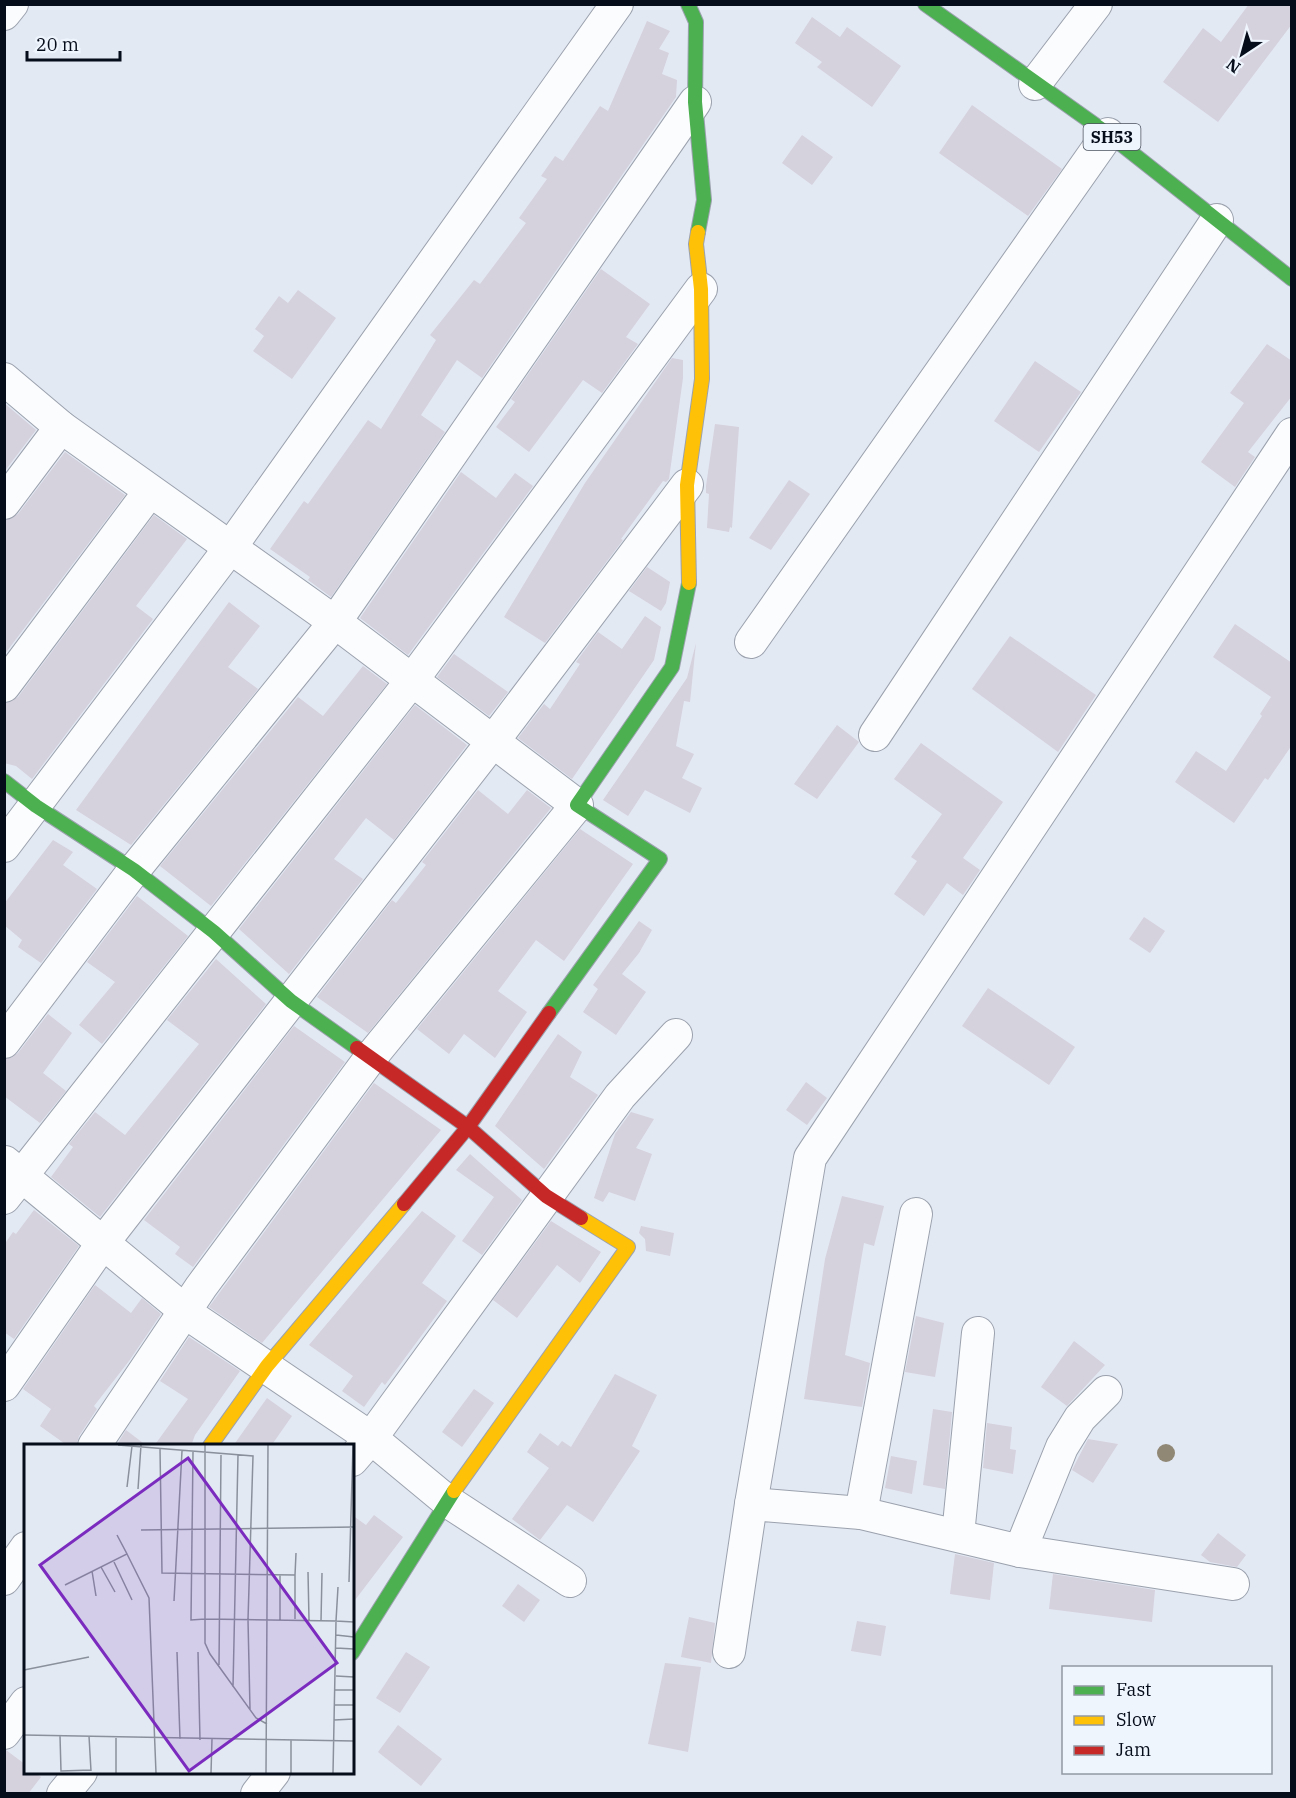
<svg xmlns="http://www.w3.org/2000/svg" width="1296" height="1798" font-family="'IBM Plex Serif',serif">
	<rect width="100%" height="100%" fill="#e3e9f3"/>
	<!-- building -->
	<g fill="#d5d1dd">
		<polygon points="1249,4 1292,4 1292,24 1218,122 1163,82 1203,28 1221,42"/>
		<polygon points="812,17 840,37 847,27 901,66 872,107 817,67 822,62 795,43"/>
		<polygon points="647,21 670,31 659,49 669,53 662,74 677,80 676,97 482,378 457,360 421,415 445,432 331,597 308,580 310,577 270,549 304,501 308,504 368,420 381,429 436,340 430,335 474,280 480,284 526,223 519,218 547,179 541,176 555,156 563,161 600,106 608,111"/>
		<polygon points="972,105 1062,169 1028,216 939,153"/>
		<polygon points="802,135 833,157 812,185 782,163"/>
		<polygon points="601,269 650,304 626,337 638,344 602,393 583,380 529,452 496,427 515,402 511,399"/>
		<polygon points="298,290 336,318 292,379 253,351 264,336 255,329 279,296 288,303"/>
		<polygon points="1267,344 1292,361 1292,396 1248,452 1255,457 1235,487 1201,462 1244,403 1230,393"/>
		<polygon points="672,358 683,360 683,378 669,479 666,482 663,481 621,539 623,540 545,643 504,617 585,483"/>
		<polygon points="1035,361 1081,392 1039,452 994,421"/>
		<polygon points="4,403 36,430 4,472"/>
		<polygon points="715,424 739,427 732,528 730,527 729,532 707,528 709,494 706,493 706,486"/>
		<polygon points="65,452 125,495 4,655 4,521 18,514"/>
		<polygon points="461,472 496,498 515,473 533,486 408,655 360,618"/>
		<polygon points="789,480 810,494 771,550 749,538"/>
		<polygon points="154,515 187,539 136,606 153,619 32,779 16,766 4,763 4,704 18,697"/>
		<polygon points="647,567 670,582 666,603 661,611 629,591"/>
		<polygon points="229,602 260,626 228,667 258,689 131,845 76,810"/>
		<polygon points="645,616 661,627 654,660 572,779 518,738 544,704 550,709 580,664 576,662 598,632 622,649"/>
		<polygon points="1235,624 1292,663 1292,745 1268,780 1265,778 1234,823 1175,782 1196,751 1226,771 1262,716 1260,714 1271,697 1213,657"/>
		<polygon points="1010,636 1096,695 1058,752 972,689"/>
		<polygon points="696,643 690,702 684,701 676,746 694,754 682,778 702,788 690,813 645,790 628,816 603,800 687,678"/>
		<polygon points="454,654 508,692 489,716 437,677"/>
		<polygon points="363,666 387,684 211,906 160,866 298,697 323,716"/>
		<polygon points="415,705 467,745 394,840 366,818 334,859 363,879 289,974 239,929"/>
		<polygon points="837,725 859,742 817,799 794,784"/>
		<polygon points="921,743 1003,802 963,858 980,870 963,895 947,883 924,916 894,894 917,861 911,857 942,814 894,779"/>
		<polygon points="478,790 508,814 527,790 551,808 368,1033 317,997 392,900 396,903 426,865 422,862"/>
		<polygon points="580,829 633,864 564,961 536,940 498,991 527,1012 495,1058 464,1034 449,1054 417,1029"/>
		<polygon points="53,840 73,852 63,865 97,889 41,963 18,947 22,940 4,925 4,904"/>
		<polygon points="137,896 188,936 102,1044 79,1025 115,982 87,962"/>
		<polygon points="1144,917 1165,931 1150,953 1129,939"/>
		<polygon points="639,921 652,930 639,953 622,974 646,992 616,1035 583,1012 598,989 593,985"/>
		<polygon points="216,959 266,1004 100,1217 51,1177 73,1147 69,1144 95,1112 125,1135 199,1044 167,1020"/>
		<polygon points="988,988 1075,1047 1049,1085 962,1026"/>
		<polygon points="48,1014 72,1033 43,1073 66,1091 40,1123 4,1096 4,1060 18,1053"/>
		<polygon points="294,1026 345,1062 193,1267 175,1254 180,1247 144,1220"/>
		<polygon points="558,1034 582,1052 570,1077 598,1095 544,1169 495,1126"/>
		<polygon points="806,1082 827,1098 807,1125 786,1110"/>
		<polygon points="374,1083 441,1130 262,1343 209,1307"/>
		<polygon points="631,1112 654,1119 636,1148 652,1154 635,1201 609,1192 603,1202 594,1198 615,1134"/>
		<polygon points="470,1154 522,1200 482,1255 462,1241 494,1197 456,1170"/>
		<polygon points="842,1196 884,1206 874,1246 864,1243 845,1355 870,1363 862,1407 804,1399 825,1259"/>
		<polygon points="34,1210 79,1246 14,1339 4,1332 4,1245 13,1232 16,1234"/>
		<polygon points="422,1211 456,1236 422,1283 447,1301 385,1385 382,1382 364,1407 342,1391 353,1376 309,1345"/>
		<polygon points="551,1221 601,1252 580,1283 557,1265 517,1318 493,1300"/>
		<polygon points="641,1226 674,1233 670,1256 646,1251 645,1239 639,1233"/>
		<polygon points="95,1285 131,1313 142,1298 161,1314 129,1361 94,1406 97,1409 79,1436 76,1446 68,1446 40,1426 51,1409 23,1389"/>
		<polygon points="916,1316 944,1323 935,1377 905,1372"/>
		<polygon points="189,1337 240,1371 195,1435 191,1446 154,1446 188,1399 160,1381"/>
		<polygon points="1074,1341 1105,1365 1067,1406 1041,1387"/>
		<polygon points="615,1374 657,1395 632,1446 640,1451 593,1522 567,1505 540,1540 512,1519 549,1468 527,1452 540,1433 558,1446 562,1441 571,1447"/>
		<polygon points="474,1389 494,1403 462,1447 442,1432"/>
		<polygon points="267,1398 292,1416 271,1446 233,1446"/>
		<polygon points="933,1409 952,1412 945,1489 923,1485"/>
		<polygon points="987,1423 1012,1427 1010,1449 1016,1450 1013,1474 983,1468"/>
		<polygon points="126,1430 147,1446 116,1446"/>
		<polygon points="1088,1439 1118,1444 1093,1483 1072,1470"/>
		<polygon points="891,1456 917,1461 912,1494 885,1488"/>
		<polygon points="352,1515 366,1525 374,1515 403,1537 352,1604"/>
		<polygon points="1218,1533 1246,1555 1237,1567 1210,1562 1201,1555"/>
		<polygon points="955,1554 994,1563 990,1600 950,1594"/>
		<polygon points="1053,1574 1155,1590 1152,1622 1049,1609"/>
		<polygon points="518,1584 540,1600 524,1622 502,1606"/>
		<polygon points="689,1617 715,1623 711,1663 681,1657"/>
		<polygon points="857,1621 886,1626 881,1656 851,1651"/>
		<polygon points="406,1652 430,1667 400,1713 376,1698"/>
		<polygon points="665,1663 701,1667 688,1752 648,1744"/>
		<polygon points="398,1725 442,1759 421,1786 378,1752"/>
		<polygon points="6,1750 26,1765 26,1773 35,1773 41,1777 28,1794 4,1794"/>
	</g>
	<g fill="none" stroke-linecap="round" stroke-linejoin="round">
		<defs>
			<g id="street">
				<polyline points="4,14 12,4"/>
				<polyline points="1035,84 1096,4"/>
				<polyline points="4,379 61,427 335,622 577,805 371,1057 201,1287 94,1446"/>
				<polyline points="4,503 61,427"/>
				<polyline points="751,642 1108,134"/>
				<polyline points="4,686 150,491"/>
				<polyline points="875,735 1217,220"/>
				<polyline points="4,846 230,548 617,4"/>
				<polyline points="4,1042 134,870 335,622 695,102"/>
				<polyline points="5,1162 195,1319 371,1438 447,1501 570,1581"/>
				<polyline points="4,1198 413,679 701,289"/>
				<polyline points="4,1385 102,1244 494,740 687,485"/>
				<polyline points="352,1460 371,1438 620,1096 676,1035"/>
				<polyline points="751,1504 810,1158 1292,434"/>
				<polyline points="861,1513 916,1214"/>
				<polyline points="958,1535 978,1333"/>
				<polyline points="1020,1551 1062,1447 1080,1418 1106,1392"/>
				<polyline points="4,1579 26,1548"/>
				<polyline points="729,1652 751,1504 861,1513 1020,1551 1233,1584"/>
				<polyline points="4,1733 26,1703"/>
				<polyline points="63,1794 81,1772"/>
				<polyline points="257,1794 274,1772"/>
			</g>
			<g id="fast">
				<polyline points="688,4 696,22 695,102 704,200 698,232"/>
				<polyline points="925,4 1108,134 1292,279"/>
				<polyline points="4,781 36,806 134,870 214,932 291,1001 357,1048"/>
				<polyline points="549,1013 660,859 577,805 672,667 689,583"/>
				<polyline points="352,1653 454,1491"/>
			</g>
			<g id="slow">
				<polyline points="689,583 687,485 702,379 701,289 696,244 698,232"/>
				<polyline points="210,1446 267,1366 404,1204"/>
				<polyline points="454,1491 628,1247 581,1218"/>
			</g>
			<g id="jam">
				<polyline points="357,1048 468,1127 546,1196 581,1218"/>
				<polyline points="404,1204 468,1127 549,1013"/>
			</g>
		</defs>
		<!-- street casing -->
		<use href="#street" stroke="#9ba2ae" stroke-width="34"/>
		<!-- fast casing -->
		<use href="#fast" stroke="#9ba2ae" stroke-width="16"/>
		<!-- slow casing -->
		<use href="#slow" stroke="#9ba2ae" stroke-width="16"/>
		<!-- jam casing -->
		<use href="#jam" stroke="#9ba2ae" stroke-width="16"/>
		<!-- street -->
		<use href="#street" stroke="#fbfcfd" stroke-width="32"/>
		<!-- fast -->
		<use href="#fast" stroke="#4caf50" stroke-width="14"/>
		<!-- slow -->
		<use href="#slow" stroke="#ffc107" stroke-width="14"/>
		<!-- jam -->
		<use href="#jam" stroke="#c62828" stroke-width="14"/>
	</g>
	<!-- trees -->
	<circle fill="#908774" cx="1166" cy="1453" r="9"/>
	<g text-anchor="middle" stroke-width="6" stroke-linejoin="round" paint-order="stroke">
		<!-- shield labels -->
		<rect fill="#eff5fd" stroke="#4b525e" stroke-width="1.5" x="1083.5" y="124" width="57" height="26" rx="4.5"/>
		<g font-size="16" font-weight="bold" fill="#050c1a">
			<text x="1112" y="143">SH53</text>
		</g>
	</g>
	<!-- overview -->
	<g transform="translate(24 1444)">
		<rect width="330" height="330" fill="#e3e9f3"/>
		<path fill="none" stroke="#8a919c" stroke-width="1.5" d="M94,1L229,12L224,176L226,265M181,1V175L312,177L309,329M136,5L138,129L271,131L272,109M169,8L167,176L181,175V199L186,210L232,274L243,280M103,43L108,2M114,45L117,1M117,86L330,83M103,110L125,154L132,329M90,118L108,156M77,123L91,148M68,127L72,152M284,128L285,176M325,138L329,1M41,141L103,110L93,91M314,143L312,177L330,178M150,157L158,7M271,175V131M256,176V131M297,177L298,129M312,191L330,193M312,204L330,205M153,208L156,295M174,208L176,296M195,221L197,11M0,226L65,213M312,232L330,233M209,243L214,11M311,246H330M311,261H330M310,276L330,275M0,291L330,297M36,292L37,327L67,326M65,292L67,327M92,294V329M187,329L188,295M242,329L244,1M267,329V296"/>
		<path fill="#7b2cbf" fill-opacity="0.15" stroke="#7b2cbf" stroke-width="3" d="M164,14L313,219L165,327L16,121Z"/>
		<rect width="330" height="330" fill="none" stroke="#050c1a" stroke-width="3"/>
	</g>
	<!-- border -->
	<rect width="1296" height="1798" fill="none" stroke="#050c1a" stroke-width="12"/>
	<!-- legend -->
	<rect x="1062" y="1666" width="210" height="108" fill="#eff5fd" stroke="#9198a2" stroke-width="1.5"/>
	<rect x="1074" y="1686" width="30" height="9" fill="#4caf50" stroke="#9198a2" stroke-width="1.5"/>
	<text x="1116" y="1696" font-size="18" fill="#050c1a">Fast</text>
	<rect x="1074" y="1716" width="30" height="9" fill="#ffc107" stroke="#9198a2" stroke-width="1.5"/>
	<text x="1116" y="1726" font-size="18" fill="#050c1a">Slow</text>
	<rect x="1074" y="1746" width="30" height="9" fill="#c62828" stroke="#9198a2" stroke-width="1.5"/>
	<text x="1116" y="1756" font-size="18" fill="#050c1a">Jam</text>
	<!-- north arrow -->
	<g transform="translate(1242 54) rotate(216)" stroke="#eff5fd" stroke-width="4.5" paint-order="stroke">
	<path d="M0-4.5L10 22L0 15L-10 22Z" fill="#050c1a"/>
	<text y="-9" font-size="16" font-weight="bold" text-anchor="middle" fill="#050c1a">N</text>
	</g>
	<!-- scale -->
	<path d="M27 51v9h93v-9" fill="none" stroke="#050c1a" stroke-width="3"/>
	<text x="36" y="51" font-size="18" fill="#050c1a" stroke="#eff5fd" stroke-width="4.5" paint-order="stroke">20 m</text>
</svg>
